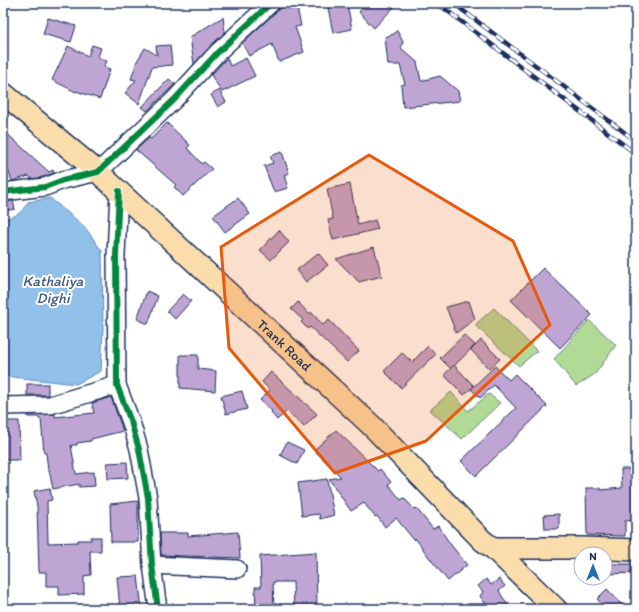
<svg xmlns="http://www.w3.org/2000/svg" width="639" height="612" font-family="Itim,sans-serif">
	<rect width="100%" height="100%" fill="#fff"/>
	<filter id="ink" filterUnits="userSpaceOnUse"><feTurbulence type="fractalNoise" baseFrequency=".025" numOctaves="2"/><feDisplacementMap in="SourceGraphic" scale="8" xChannelSelector="R" yChannelSelector="G"/><feConvolveMatrix kernelMatrix="1 2 1 2 8 2 1 2 1" color-interpolation-filters="sRGB"/></filter>
	<g filter="url(#ink)">
		<!-- green -->
		<g fill="#b2da97" stroke="#66847a">
			<polygon points="494,308 537,351 519,366 475,325"/>
			<polygon points="589,320 616,345 595,374 576,386 554,359"/>
			<polygon points="451,392 468,411 489,394 500,403 462,439 430,410"/>
		</g>
		<!-- water -->
		<path fill="#91c0eb" stroke="#6286b3" d="M50,198L84,226L102,251L103,329L101,371L76,384L3,376V219C17,216 20,215 28,202Z"/>
		<!-- building -->
		<g fill="#bfa5d3" stroke="#1b2f5e">
			<polygon points="286,3 296,3 301,26 295,27 304,52 279,62 272,44 249,56 242,43"/>
			<polygon points="327,3 347,3 352,29 333,33"/>
			<polygon points="366,3 398,3 374,28 359,12"/>
			<polygon points="223,17 225,32 194,64 190,37"/>
			<polygon points="48,18 76,26 71,42 43,34"/>
			<polygon points="397,30 403,42 401,48 417,62 421,81 440,76 458,91 460,101 403,107 401,85 405,84 400,65 388,65 385,37 394,34"/>
			<polygon points="92,45 101,48 98,57 107,61 104,67 110,69 100,99 76,91 76,92 52,80 68,46 88,56"/>
			<polygon points="170,45 172,64 173,65 152,67 139,104 125,93 136,80 131,79 137,61 145,48 157,55 156,46"/>
			<polygon points="227,58 230,66 246,58 255,76 222,92 211,75"/>
			<polygon points="169,79 175,84 147,111 142,107"/>
			<polygon points="219,90 226,102 218,107 211,95"/>
			<polygon points="167,123 190,145 187,148 202,164 204,162 212,169 183,196 174,187 176,185 136,150 149,138 151,139"/>
			<polygon points="3,130 49,172 53,170 54,173 43,177 32,179 29,176 12,181 8,170 3,166"/>
			<polygon points="282,152 289,173 284,175 288,188 274,192 264,166 273,163 270,156"/>
			<polygon points="350,184 358,225 375,220 378,229 333,240 328,220 333,219 327,189"/>
			<polygon points="238,198 250,214 225,232 213,216"/>
			<polygon points="13,201 15,209 3,211 3,202"/>
			<polygon points="279,230 289,242 271,260 260,250"/>
			<polygon points="374,247 382,276 359,282 336,259"/>
			<polygon points="318,253 328,265 306,282 297,270"/>
			<polygon points="543,268 592,315 560,348 511,300"/>
			<polygon points="147,291 158,296 148,324 137,319"/>
			<polygon points="183,294 191,301 175,319 167,311"/>
			<polygon points="469,301 475,319 456,333 446,307"/>
			<polygon points="298,302 309,314 311,312 323,325 329,320 359,351 347,362 310,327 308,329 301,322 303,320 291,309"/>
			<polygon points="464,335 475,345 451,369 440,358"/>
			<polygon points="481,340 500,359 489,369 471,350"/>
			<polygon points="428,346 436,354 401,388 384,371 402,353 412,362"/>
			<polygon points="180,355 198,355 198,369 216,371 215,391 180,388"/>
			<polygon points="454,365 474,386 464,395 444,375"/>
			<polygon points="495,366 509,380 515,374 547,406 476,476 461,461 516,408 494,385 480,398 471,389"/>
			<polygon points="271,372 317,414 304,427 287,411 277,420 271,412 272,411 260,400 270,390 262,382"/>
			<rect x="27" y="384" width="21" height="11"/>
			<polygon points="242,391 247,409 226,414 221,396"/>
			<polygon points="111,397 123,431 91,439 91,441 77,443 77,445 71,445 76,474 94,472 95,486 79,487 79,484 53,489 49,470 48,470 46,453 44,453 41,419 39,419 39,417 28,417 28,415 55,414 55,417 94,413 92,403"/>
			<polygon points="4,421 19,421 20,460 4,460"/>
			<polygon points="336,430 378,471 380,469 391,482 388,484 401,500 404,498 414,509 416,508 433,529 438,526 451,545 467,565 448,581 428,556 416,539 414,540 396,518 385,527 377,516 375,517 364,503 351,511 329,479 341,477 314,450"/>
			<polygon points="287,442 304,450 297,464 280,455"/>
			<polygon points="127,462 128,478 108,479 107,463"/>
			<polygon points="621,469 636,469 636,520 625,521 625,536 587,535 586,488 600,488 600,490 622,488"/>
			<polygon points="327,479 334,515 320,519 319,514 302,516 298,483"/>
			<polygon points="50,488 52,500 47,501 48,543 78,542 78,540 91,540 91,537 101,537 101,551 90,551 91,575 84,576 84,594 59,595 59,586 46,586 46,572 39,572 37,506 34,491"/>
			<polygon points="138,501 138,542 111,542 110,504"/>
			<polygon points="559,514 559,529 545,529 544,515"/>
			<polygon points="238,532 240,558 161,555 160,533 188,533 188,536"/>
			<polygon points="316,552 317,609 294,609 293,582 273,582 274,609 256,609 255,587 261,587 260,556"/>
			<polygon points="605,564 636,564 636,573 605,574"/>
			<polygon points="138,576 142,609 120,609 117,577"/>
			<polygon points="486,579 491,585 499,579 505,586 499,591 510,609 489,609 480,596 483,592 478,586"/>
			<polygon points="607,589 626,609 606,609 597,599"/>
		</g>
		<g fill="none" stroke-linecap="round" stroke-linejoin="round">
			<defs>
				<g id="minor">
					<polyline points="119,191 116,255 117,385 131,422 139,449 148,498 152,565 158,609"/>
					<polyline points="3,192 45,187 63,180 98,172 174,100 218,52 271,3"/>
					<polyline points="3,406 50,405 117,385"/>
					<polyline points="152,565 237,569"/>
				</g>
				<g id="major">
					<path id="s1" d="M3,93L98,172L372,426L483,541L493,548L556,609"/>
					<polyline points="493,548 583,548 636,550"/>
				</g>
			</defs>
			<!-- minor casing -->
			<use href="#minor" stroke="#1b2f5e" stroke-width="20"/>
			<!-- major casing -->
			<use href="#major" stroke="#1b2f5e" stroke-width="24"/>
			<!-- minor -->
			<use href="#minor" stroke="#fff" stroke-width="17"/>
			<!-- major -->
			<use href="#major" stroke="#faddab" stroke-width="21"/>
			<defs>
				<g id="rail">
					<polyline points="437,3 636,154"/>
					<polyline points="453,3 636,141"/>
				</g>
			</defs>
			<!-- rail casing -->
			<use href="#rail" stroke="#1b2f5e" stroke-width="4.5"/>
			<!-- rail -->
			<use href="#rail" stroke="#fff" stroke-width="3" stroke-dasharray="9" stroke-linecap="butt"/>
			<defs>
				<g id="cycleway">
					<polyline points="119,191 116,255 117,385 131,422 139,449 148,498 152,565 158,609"/>
					<polyline points="3,192 45,187 63,180 98,172 174,100 218,52 271,3"/>
				</g>
			</defs>
			<!-- cycleway casing -->
			<use href="#cycleway" stroke="#fff" stroke-width="8"/>
			<!-- cycleway -->
			<use href="#cycleway" stroke="#00873e" stroke-width="6"/>
		</g>
	</g>
	<!-- marked area -->
	<path fill="#e8590c" fill-opacity="0.2" stroke="#e8590c" stroke-width="3" stroke-linejoin="round" d="M369,155L513,241L550,325L426,441L335,473L229,348L221,247Z"/>
	<g text-anchor="middle" stroke-width="4" stroke-linejoin="round" paint-order="stroke">
		<!-- street labels -->
		<g font-size="14" fill="#1b2f5e" stroke="#fff">
			<text dy="5" stroke="none"><textPath href="#s1" startOffset="378">Trank Road</textPath></text>
		</g>
		<!-- water labels -->
		<g font-size="15" font-style="italic" fill="#3e5a88" stroke="#fff">
			<text x="53" y="286">Kathaliya<tspan x="53" dy="17">Dighi</tspan></text>
		</g>
	</g>
	<!-- margin -->
	<rect width="639" height="612" fill="none" stroke="#fff" stroke-width="16"/>
	<rect x="8" y="8" width="623" height="596" fill="none" stroke="#1b2f5e" stroke-width="1.5" filter="url(#ink)"/>
	<!-- north arrow -->
	<g transform="translate(593 566)"><circle r="19" fill="#ffffff" stroke="#a4acbf"/>
	<path d="M0-3L7 15L0 10L-7 15Z" fill="#1f6fb2"/>
	<text y="-6" font-size="11" font-weight="bold" text-anchor="middle" fill="#1b2f5e">N</text>
	</g>
</svg>
